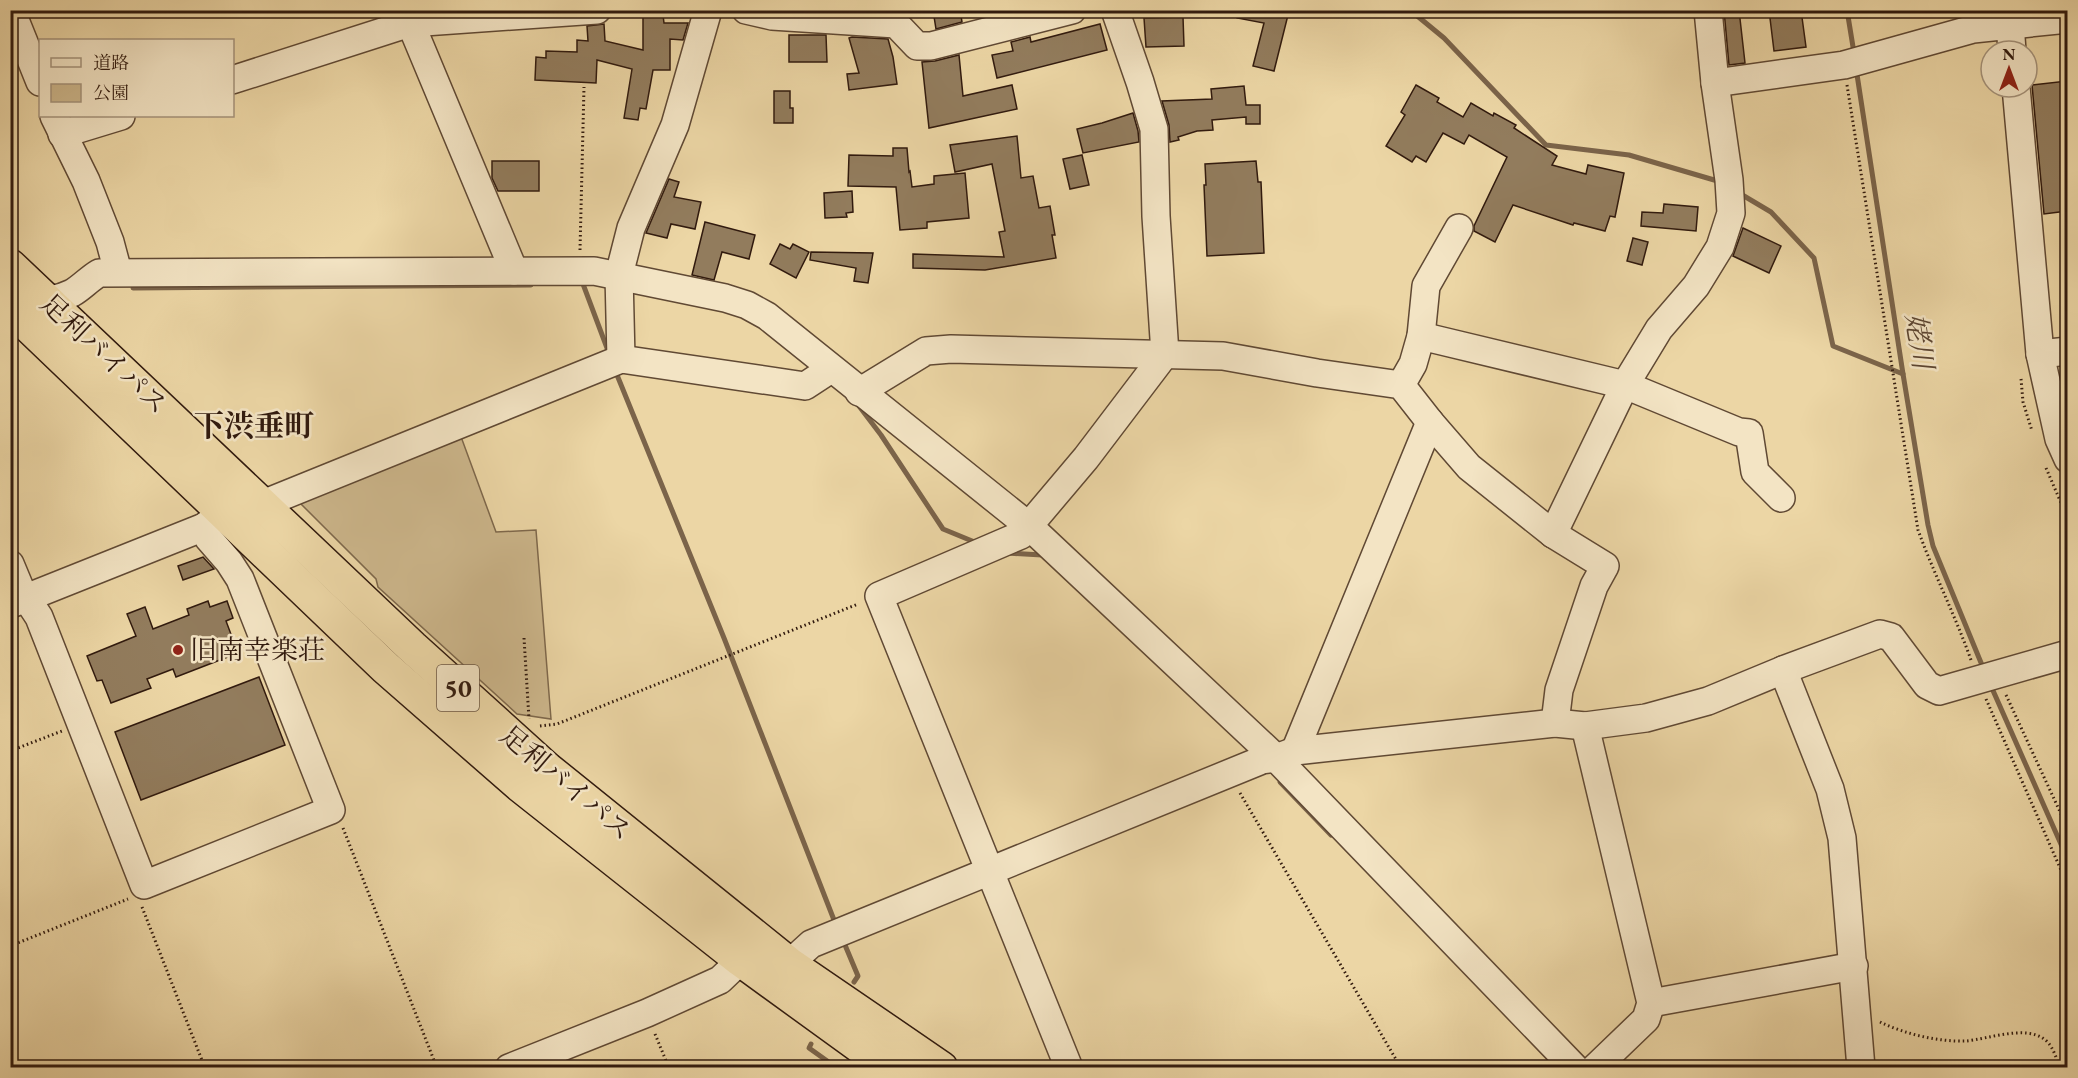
<svg xmlns="http://www.w3.org/2000/svg" width="2078" height="1078" font-family="'EB Garamond','Noto Serif JP',serif">
	<rect width="100%" height="100%" fill="#ecd6a5"/>
	<filter id="stains"><feTurbulence type="fractalNoise" baseFrequency=".00333" numOctaves="4"/><feColorMatrix values="0 0 0 0 .2 0 0 0 0 .09 0 0 0 0 .02 0 0 0 .5 -.17"/></filter>
	<radialGradient id="worn" r=".72"><stop offset=".6" stop-color="#630" stop-opacity="0"/><stop offset="1" stop-color="#630" stop-opacity=".3"/></radialGradient>
	<!-- green -->
	<polygon fill="#ccb68b" stroke="#7e684c" stroke-width="1.5" points="460,434 496,532 536,530 551,719 517,714 378,587 376,579 297,500"/>
	<g fill="none" stroke-linecap="round" stroke-linejoin="round">
		<!-- stream -->
		<g stroke="#7b644a" stroke-width="5">
			<polyline points="1410,10 1444,38 1546,145 1629,155 1721,182"/>
			<polyline points="1847,10 1854,53"/>
			<polyline points="1856,68 1903,374 1928,525 1933,546 1984,670"/>
			<polyline points="1739,193 1771,212 1814,258 1833,346 1903,374"/>
			<polyline points="583,284 610,356"/>
			<polyline points="133,288 531,285"/>
			<polyline points="615,370 724,638 834,920"/>
			<polyline points="859,406 881,435 943,529 977,543"/>
			<polyline points="2060,465 2068,484"/>
			<polyline points="1007,553 1042,555 1045,558"/>
			<polyline points="1991,686 2068,860"/>
			<polyline points="1280,782 1331,835"/>
			<polyline points="845,945 858,976 854,982"/>
			<polyline points="811,1044 809,1048 837,1068"/>
		</g>
	</g>
	<!-- building -->
	<g fill="#927c5d" stroke="#311a0e" stroke-width="1.5">
		<polygon points="933,10 960,10 962,22 936,29"/>
		<polygon points="1237,10 1284,10 1283,15 1288,15 1274,71 1253,66 1264,23 1237,18"/>
		<polygon points="1724,10 1739,10 1745,63 1729,65"/>
		<polygon points="1769,10 1801,10 1806,47 1774,51"/>
		<polygon points="643,15 663,15 664,23 688,23 683,40 670,39 670,70 653,70 646,109 640,108 638,120 624,118 632,69 597,60 596,83 535,80 536,57 546,58 546,51 577,52 577,40 588,41 587,26 604,24 605,41 643,50"/>
		<polygon points="1183,17 1184,46 1146,47 1144,18"/>
		<polygon points="1100,24 1107,50 997,78 992,55 1013,51 1011,42 1030,37 1031,42"/>
		<polygon points="789,35 826,35 827,62 789,62"/>
		<polygon points="852,37 888,39 893,57 897,84 849,90 847,74 859,73 849,38"/>
		<polygon points="959,55 963,96 1012,85 1017,109 929,128 922,62 935,61"/>
		<polygon points="2067,81 2067,211 2044,214 2032,85"/>
		<polygon points="1416,85 1439,98 1437,102 1463,117 1471,103 1493,116 1494,113 1516,125 1514,128 1557,156 1552,165 1586,174 1588,165 1624,173 1615,217 1610,216 1605,231 1574,223 1573,225 1513,205 1495,242 1474,231 1474,226 1507,157 1469,135 1464,144 1443,133 1426,162 1416,156 1412,162 1386,146 1405,115 1401,112"/>
		<polygon points="1244,86 1246,105 1260,105 1260,124 1246,124 1246,117 1212,120 1213,130 1197,131 1178,137 1179,140 1170,142 1169,125 1162,101 1212,99 1211,89"/>
		<polygon points="774,91 790,91 790,108 793,108 793,123 774,123"/>
		<polygon points="1133,113 1138,131 1139,142 1083,153 1077,129 1102,123"/>
		<polygon points="1017,136 1021,178 1033,176 1039,208 1050,206 1055,235 1052,235 1056,258 985,270 913,268 913,254 1004,257 999,232 1005,231 992,164 955,172 950,145"/>
		<polygon points="893,148 907,148 909,172 910,171 912,187 934,184 934,176 965,173 969,218 927,222 927,228 900,230 896,187 848,186 849,155 893,156"/>
		<polygon points="1082,155 1089,185 1070,189 1063,159"/>
		<polygon points="492,161 539,161 539,191 498,191 492,178"/>
		<polygon points="1256,161 1258,182 1261,182 1264,253 1207,256 1204,185 1206,185 1205,164"/>
		<polygon points="669,179 679,182 674,197 701,202 695,229 671,224 667,238 646,233"/>
		<polygon points="852,191 853,212 846,213 847,217 825,218 824,193"/>
		<polygon points="1664,204 1698,207 1696,231 1641,226 1642,212 1663,213"/>
		<polygon points="705,222 755,235 749,259 722,252 714,280 692,275"/>
		<polygon points="1743,228 1781,246 1769,273 1733,256"/>
		<polygon points="1633,238 1648,242 1642,265 1627,261"/>
		<polygon points="780,244 790,249 793,244 809,252 796,278 770,264"/>
		<polygon points="811,252 873,253 868,283 854,281 856,268 810,260"/>
		<polygon points="203,557 214,569 183,580 178,566"/>
		<polygon points="208,601 210,607 227,601 233,618 226,621 238,653 176,677 173,669 147,679 151,688 111,703 102,680 97,681 87,656 136,636 127,614 145,607 153,629 189,615 187,609"/>
		<polygon points="259,677 285,745 141,800 115,732"/>
	</g>
	<g fill="none" stroke-linecap="round" stroke-linejoin="round">
		<defs>
			<g id="minor">
				<polyline points="11,10 40,82"/>
				<polyline points="405,10 514,271"/>
				<polyline points="746,10 772,16 896,24 917,46 931,46 1072,10"/>
				<polyline points="2009,10 2012,51"/>
				<polyline points="232,80 410,23 597,10"/>
				<polyline points="1715,83 1844,65 1973,29 2068,19"/>
				<polyline points="2016,87 2040,354 2059,439 2068,459"/>
				<polyline points="54,116 86,181 110,242 118,272"/>
				<polyline points="62,134 121,116"/>
				<path d="M30,302C44,301 58,300 72,293C81,288 89,279 99,273L594,271L725,298L747,305L767,316L1030,527L1276,758L1575,1068"/>
				<polyline points="1421,336 1426,286 1459,228"/>
				<polyline points="2040,354 2068,351"/>
				<polyline points="621,359 619,275 631,228 675,125 708,10"/>
				<polyline points="1401,385 1413,364 1421,336 1625,385 1739,432 1749,433 1755,472 1781,498"/>
				<polyline points="859,392 926,351 951,349 1223,356 1317,373 1401,385 1430,422 1469,467 1553,534 1605,566 1594,586 1559,690 1555,723"/>
				<polyline points="263,504 621,359 805,386 831,369"/>
				<polyline points="1553,534 1625,385 1659,329 1696,286 1720,247 1731,213 1729,180 1715,83 1708,10"/>
				<polyline points="10,564 20,588 39,617 144,885 331,810 240,579 229,562 209,539 204,527"/>
				<polyline points="11,604 204,527 218,516"/>
				<polyline points="1783,670 1830,789 1842,838 1861,1068"/>
				<polyline points="1585,726 1651,1003 1646,1019 1595,1068"/>
				<polyline points="1295,751 1430,422"/>
				<polyline points="789,964 811,944 1262,760 1276,758 1295,751 1555,723 1585,726 1646,718 1708,701 1783,670 1880,634 1891,637 1927,685 1939,691 2068,654"/>
				<polyline points="1651,1003 1854,966"/>
				<polyline points="509,1068 647,1013 720,980 741,960"/>
				<polyline points="1069,1068 879,596 1021,535 1086,458 1165,354 1156,216 1154,129 1140,82 1115,10"/>
			</g>
			<g id="highway">
				<polyline points="10,266 412,647 547,769 789,964 941,1068"/>
				<polyline points="10,308 386,668 521,786 741,960 890,1068"/>
			</g>
		</defs>
		<!-- minor casing -->
		<use href="#minor" stroke="#604934" stroke-width="30"/>
		<!-- highway casing -->
		<use href="#highway" stroke="#311a0e" stroke-width="36"/>
		<!-- path -->
		<g stroke="#311a0e" stroke-width="3" stroke-dasharray="1.5 3" stroke-linecap="butt">
			<path d="M1847,85L1918,530C1934,574 1955,615 1971,660"/>
			<polyline points="580,250 584,87"/>
			<polyline points="2021,379 2023,402 2032,431"/>
			<polyline points="2046,468 2068,519"/>
			<polyline points="524,638 529,719"/>
			<polyline points="2006,695 2068,829"/>
			<polyline points="1986,699 2068,886"/>
			<polyline points="540,726 557,724 858,604"/>
			<polyline points="10,751 62,731"/>
			<polyline points="1240,793 1401,1068"/>
			<polyline points="343,828 437,1068"/>
			<polyline points="142,907 205,1068"/>
			<polyline points="10,946 128,899"/>
			<path d="M1880,1022C1905,1034 1938,1042 1966,1041C1988,1039 2025,1025 2044,1039C2053,1045 2056,1058 2060,1068"/>
			<polyline points="655,1034 669,1068"/>
			<polyline points="10,1052 17,1068"/>
		</g>
		<!-- minor -->
		<use href="#minor" stroke="#f3e4c4" stroke-width="27"/>
		<!-- highway -->
		<use href="#highway" stroke="#ecd6a5" stroke-width="33"/>
	</g>
	<!-- markers -->
	<circle fill="#8f2418" stroke="#f3e4c4" stroke-width="2" cx="178" cy="650" r="6"/>
	<g text-anchor="middle" stroke-width="5" stroke-linejoin="round" paint-order="stroke">
		<!-- shield labels -->
		<rect fill="#f3e4c4" stroke="#6b5745" stroke-width="1.5" x="437" y="665" width="42" height="46" rx="4.5"/>
		<g font-size="26" font-weight="bold" fill="#311a0e">
			<text x="458" y="697">50</text>
		</g>
		<!-- street labels -->
		<g font-size="27" fill="#311a0e" stroke="#f3e4c4">
			<text transform="translate(104 354) rotate(43)" y="9">足利バイパス</text>
			<text transform="translate(566 783) rotate(40)" y="9">足利バイパス</text>
		</g>
		<!-- poi labels -->
		<g font-size="27" fill="#311a0e" stroke="#f3e4c4" text-anchor="start">
			<text x="190" y="659">旧南幸楽荘</text>
		</g>
		<!-- water labels -->
		<g font-size="28" font-style="italic" fill="#5c4531" stroke="#f3e4c4">
			<text transform="translate(1920 341) rotate(81)" y="10">姥川</text>
		</g>
		<!-- quarter labels -->
		<g font-size="30" font-weight="bold" fill="#311a0e" stroke="#f3e4c4">
			<text x="254" y="436">下渋垂町</text>
		</g>
	</g>
	<!-- margin -->
	<rect width="2078" height="1078" fill="none" stroke="#ecd6a5" stroke-width="36"/>
	<rect x="12" y="12" width="2054" height="1054" fill="none" stroke="#311a0e" stroke-width="3"/>
	<rect x="18" y="18" width="2042" height="1042" fill="none" stroke="#311a0e" stroke-width="1.5"/>
	<!-- legend -->
	<rect x="39" y="39" width="195" height="78" fill="#f3e4c4" stroke="#a5937b" stroke-width="1.5"/>
	<rect x="51" y="58" width="30" height="9" fill="#f3e4c4" stroke="#a5937b" stroke-width="1.5"/>
	<text x="93" y="69" font-size="18" fill="#311a0e">道路</text>
	<rect x="51" y="84" width="30" height="18" fill="#ccb68b" stroke="#a5937b" stroke-width="1.5"/>
	<text x="93" y="99" font-size="18" fill="#311a0e">公園</text>
	<!-- north arrow -->
	<g transform="translate(2009 69)"><circle r="28" fill="#f3e4c4" stroke="#a5937b" stroke-width="1.5"/>
	<path d="M0-4.5L10 22L0 15L-10 22Z" fill="#8f2418"/>
	<text y="-9" font-size="16" font-weight="bold" text-anchor="middle" fill="#311a0e">N</text>
	</g>
	<rect width="100%" height="100%" filter="url(#stains)"/>
	<rect width="100%" height="100%" fill="url(#worn)"/>
</svg>
